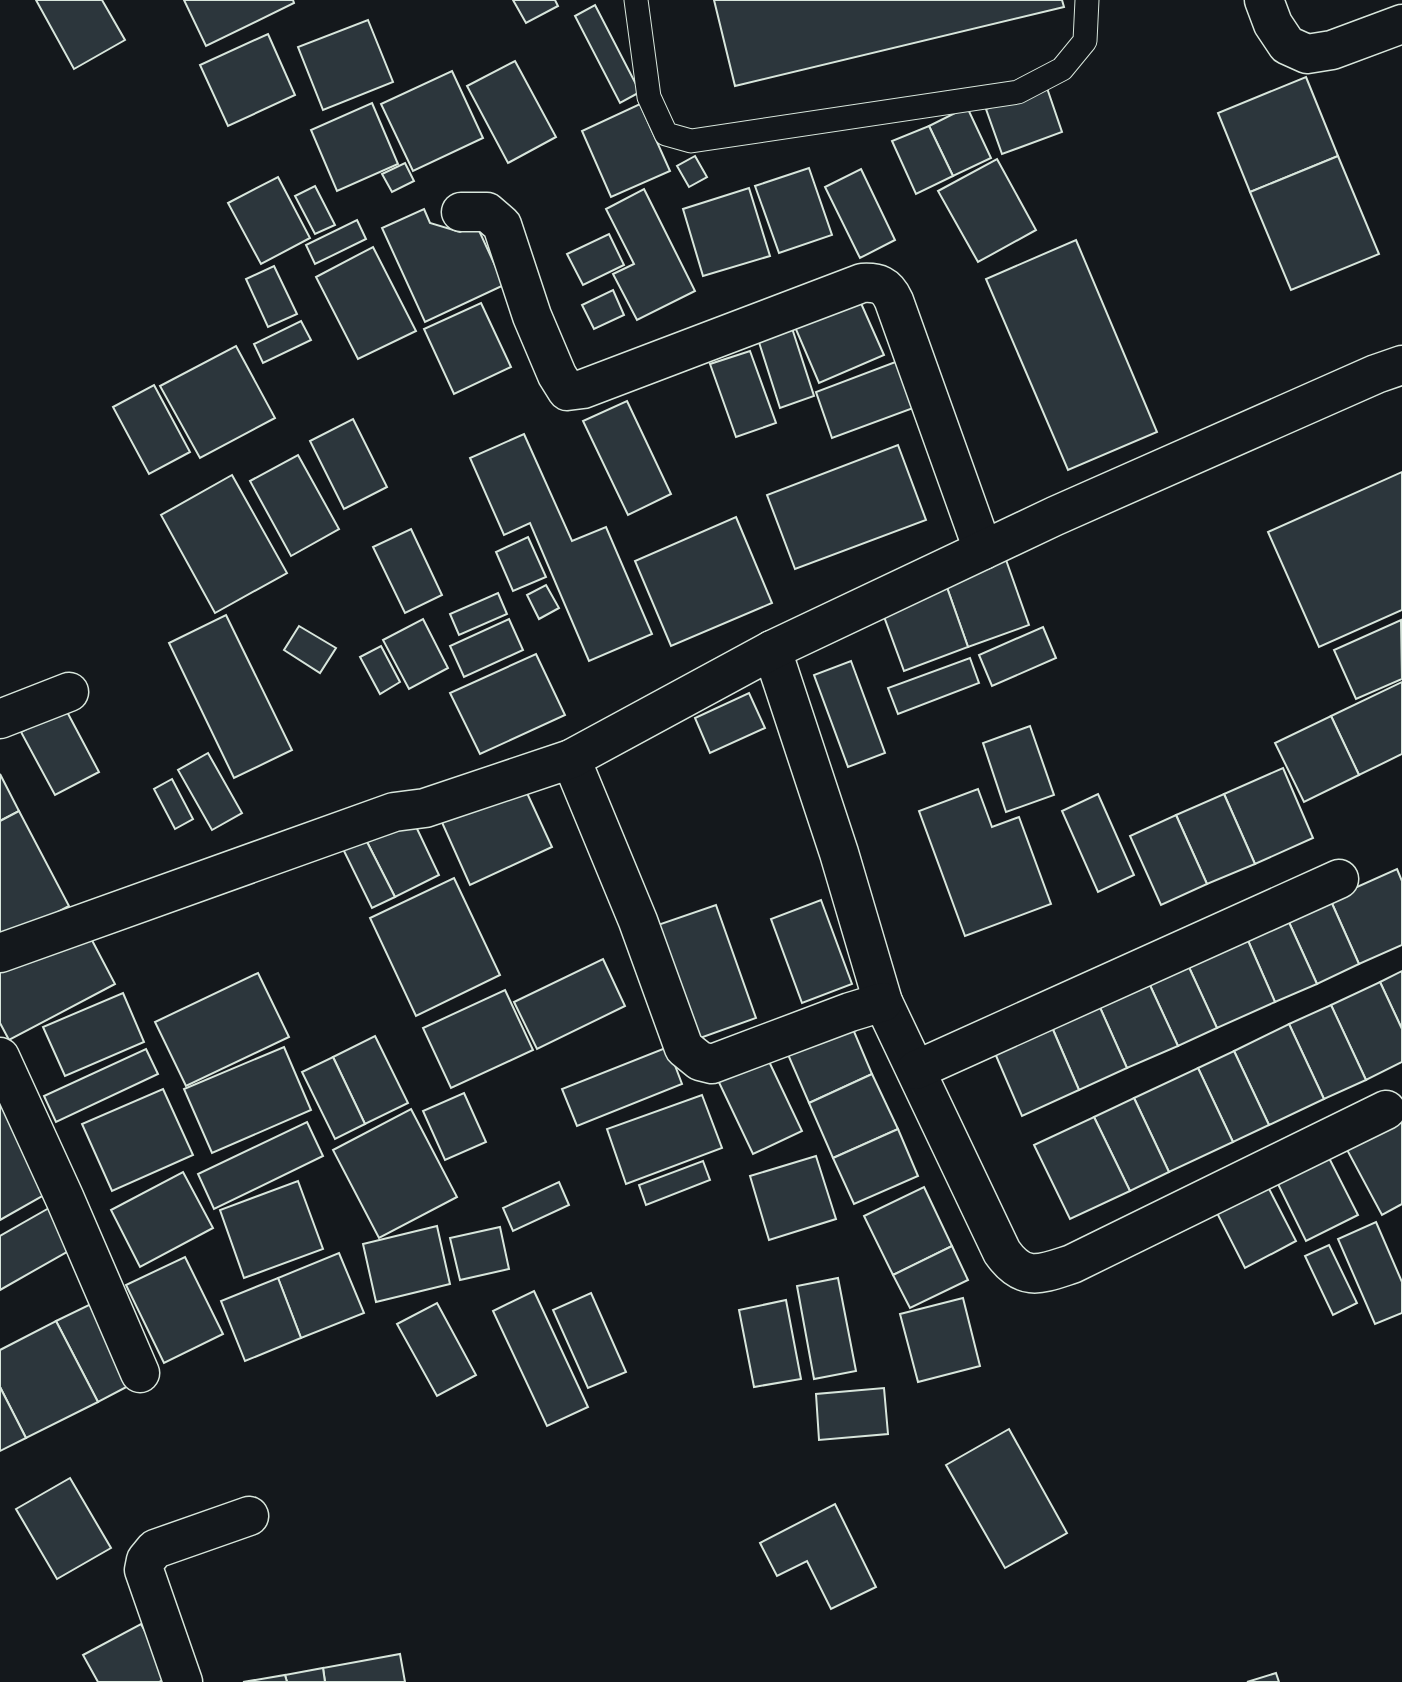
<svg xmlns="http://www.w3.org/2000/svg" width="1402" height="1682" font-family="'Open Sans',sans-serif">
	<rect width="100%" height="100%" fill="#14181c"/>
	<!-- building -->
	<g fill="#2c363c" stroke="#d8e6dc" stroke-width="2">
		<polygon points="36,0 102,0 125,40 74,69"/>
		<polygon points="184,0 293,0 294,3 206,46"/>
		<polygon points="513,0 555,0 558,6 526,23"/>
		<polygon points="714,0 1062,0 1064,7 735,86"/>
		<polygon points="595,5 640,92 620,103 575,16"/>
		<polygon points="368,20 393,82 323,110 298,47"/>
		<polygon points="268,34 295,95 228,126 200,65"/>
		<polygon points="515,61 556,137 508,163 467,86"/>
		<polygon points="452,71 483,138 413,171 381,104"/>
		<polygon points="1306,77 1338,156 1250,192 1218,113"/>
		<polygon points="1047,88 1062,132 1002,154 986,109"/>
		<polygon points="372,103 398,164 337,191 311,130"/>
		<polygon points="640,104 670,171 611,197 582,131"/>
		<polygon points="967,107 991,158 953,176 929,126"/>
		<polygon points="929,126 953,176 916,194 892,141"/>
		<polygon points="695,156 707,177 689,187 677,166"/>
		<polygon points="1338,156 1379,254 1291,290 1250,192"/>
		<polygon points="997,159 1036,230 978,262 938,191"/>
		<polygon points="405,163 414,181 392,192 382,174"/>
		<polygon points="809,168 832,235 779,253 755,186"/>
		<polygon points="861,169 895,240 860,258 825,187"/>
		<polygon points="278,177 310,238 261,264 228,203"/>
		<polygon points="315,186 335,225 315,234 295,196"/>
		<polygon points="749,188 770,256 703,276 683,209"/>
		<polygon points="644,189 695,291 637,320 613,274 634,264 606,209"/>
		<polygon points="424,209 430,223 460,232 476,224 504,285 425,322 382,228"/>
		<polygon points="357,220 366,239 315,264 306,245"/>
		<polygon points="609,234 624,265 583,285 567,254"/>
		<polygon points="1076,240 1157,432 1068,470 986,279"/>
		<polygon points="373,247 416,331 358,359 316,277"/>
		<polygon points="274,266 297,314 268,327 246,279"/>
		<polygon points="613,290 624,315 594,329 582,305"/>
		<polygon points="856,292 884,355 819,383 792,320"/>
		<polygon points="481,303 511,367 454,394 424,329"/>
		<polygon points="301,321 311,340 263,363 254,344"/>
		<polygon points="790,322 814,396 780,408 756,333"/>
		<polygon points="236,346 275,418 200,458 160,386"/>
		<polygon points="750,351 776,423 736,437 710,364"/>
		<polygon points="898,361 916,407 832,438 816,392"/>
		<polygon points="154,385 190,452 149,474 113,407"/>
		<polygon points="627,401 671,494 628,515 583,421"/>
		<polygon points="353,419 387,487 344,509 310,441"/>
		<polygon points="524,434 572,541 606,527 652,634 589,661 530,523 504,535 470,458"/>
		<polygon points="898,445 926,520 795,569 767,495"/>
		<polygon points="298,455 339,529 291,556 250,481"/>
		<polygon points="1402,472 1402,610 1319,647 1268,532"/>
		<polygon points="232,475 287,573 215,613 161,515"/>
		<polygon points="736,517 772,603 671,646 635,561"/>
		<polygon points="411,529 442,595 405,613 373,547"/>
		<polygon points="528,537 546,577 513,591 496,552"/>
		<polygon points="1005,557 1029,625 968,647 944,579"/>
		<polygon points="944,579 968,647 904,671 879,603"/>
		<polygon points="546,585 559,608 539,619 527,595"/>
		<polygon points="498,593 507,614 459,635 450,614"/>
		<polygon points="226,615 292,750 234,778 169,643"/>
		<polygon points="423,619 448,668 409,689 383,640"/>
		<polygon points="509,619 523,650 464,677 450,646"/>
		<polygon points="1401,620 1402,679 1356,699 1334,650"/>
		<polygon points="299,626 336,648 320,673 284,650"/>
		<polygon points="1043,627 1056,658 992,686 979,655"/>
		<polygon points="381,646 400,682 380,694 360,657"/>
		<polygon points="536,654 565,715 480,754 450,693"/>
		<polygon points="970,658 979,683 898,714 888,688"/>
		<polygon points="851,661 885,753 848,767 814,675"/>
		<polygon points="1402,682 1402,754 1359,775 1331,716"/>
		<polygon points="749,693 765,728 710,753 695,718"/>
		<polygon points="65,708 99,772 55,795 21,732"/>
		<polygon points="1331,716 1359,775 1304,802 1275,743"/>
		<polygon points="1030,726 1054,795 1006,812 983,743"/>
		<polygon points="208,753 242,813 212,830 178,770"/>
		<polygon points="1283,768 1313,838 1255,864 1224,794"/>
		<polygon points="0,774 19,811 0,821"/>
		<polygon points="172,779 193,819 175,829 154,789"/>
		<polygon points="521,780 552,847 470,885 440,818"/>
		<polygon points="978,789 992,827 1019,817 1051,904 965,936 919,811"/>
		<polygon points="1098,794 1134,875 1098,892 1062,811"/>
		<polygon points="1224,794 1255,864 1207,884 1176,815"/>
		<polygon points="19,811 69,906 0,943 0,821"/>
		<polygon points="1176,815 1207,884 1161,905 1130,836"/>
		<polygon points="411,816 439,875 395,897 365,838"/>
		<polygon points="365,838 395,897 372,908 343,849"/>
		<polygon points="1397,869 1402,881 1402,945 1359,964 1330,899"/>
		<polygon points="454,878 500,975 416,1016 370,918"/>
		<polygon points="1330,899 1359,964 1317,984 1287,918"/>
		<polygon points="821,900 852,984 802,1003 771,919"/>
		<polygon points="716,905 756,1018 689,1042 649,928"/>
		<polygon points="1287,918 1317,984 1275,1002 1246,936"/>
		<polygon points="85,927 115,984 9,1040 0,1023 0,972"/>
		<polygon points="1246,936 1275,1002 1217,1028 1187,963"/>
		<polygon points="603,959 625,1006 537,1049 514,1002"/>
		<polygon points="1187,963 1217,1028 1178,1046 1148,981"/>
		<polygon points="1402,971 1402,1029 1380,982"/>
		<polygon points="258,973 289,1037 186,1086 155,1022"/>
		<polygon points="1148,981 1178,1046 1127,1068 1098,1003"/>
		<polygon points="1380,982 1402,1029 1402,1062 1366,1080 1331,1005"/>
		<polygon points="505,990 533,1050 451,1088 423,1028"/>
		<polygon points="123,993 144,1042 65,1076 43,1027"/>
		<polygon points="1098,1003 1127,1068 1079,1090 1051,1025"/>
		<polygon points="1331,1005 1366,1080 1324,1099 1289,1024"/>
		<polygon points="847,1015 872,1074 809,1103 783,1043"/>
		<polygon points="1289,1024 1324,1099 1269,1125 1234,1051"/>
		<polygon points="1051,1025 1079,1090 1022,1116 994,1051"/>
		<polygon points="375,1036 408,1103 365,1124 333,1057"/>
		<polygon points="284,1047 311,1110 212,1153 184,1089"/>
		<polygon points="668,1047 682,1084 577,1126 562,1089"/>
		<polygon points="146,1049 158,1074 56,1122 44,1096"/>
		<polygon points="764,1051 802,1131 753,1154 715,1074"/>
		<polygon points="1234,1051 1269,1125 1233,1142 1198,1068"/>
		<polygon points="333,1057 365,1124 335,1139 302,1072"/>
		<polygon points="1198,1068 1233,1142 1169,1172 1134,1098"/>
		<polygon points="872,1074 898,1129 833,1158 809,1103"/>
		<polygon points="163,1089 193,1155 112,1191 82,1124"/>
		<polygon points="464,1093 486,1142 445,1160 423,1111"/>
		<polygon points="702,1095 722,1148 626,1184 607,1129"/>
		<polygon points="1134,1098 1169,1172 1130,1191 1094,1117"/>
		<polygon points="3,1105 51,1191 0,1220 0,1107"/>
		<polygon points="411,1109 457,1197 379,1238 333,1150"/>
		<polygon points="1402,1116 1402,1204 1382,1215 1345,1146"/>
		<polygon points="1094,1117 1130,1191 1070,1219 1034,1145"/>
		<polygon points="307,1122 323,1156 214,1209 198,1174"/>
		<polygon points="898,1129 918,1176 854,1204 833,1158"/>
		<polygon points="1326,1152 1358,1215 1306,1241 1275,1178"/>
		<polygon points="816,1156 836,1219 769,1240 750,1176"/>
		<polygon points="703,1161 710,1180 646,1205 639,1185"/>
		<polygon points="183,1172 213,1228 140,1267 111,1210"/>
		<polygon points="298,1181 323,1249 244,1278 220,1210"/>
		<polygon points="559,1182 569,1205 513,1231 503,1208"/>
		<polygon points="1266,1183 1296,1241 1245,1268 1215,1209"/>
		<polygon points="924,1187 952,1246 893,1275 864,1216"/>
		<polygon points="49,1208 72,1249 0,1290 0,1236"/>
		<polygon points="1376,1222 1402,1282 1402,1313 1375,1324 1338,1239"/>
		<polygon points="437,1226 450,1284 376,1302 363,1244"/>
		<polygon points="500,1227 509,1269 460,1280 450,1238"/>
		<polygon points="1329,1245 1357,1303 1333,1315 1305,1256"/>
		<polygon points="952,1246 968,1280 910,1308 893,1275"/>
		<polygon points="339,1253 364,1313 301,1338 278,1278"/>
		<polygon points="185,1257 223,1334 164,1363 126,1285"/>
		<polygon points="278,1278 301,1338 245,1361 221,1301"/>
		<polygon points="838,1278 856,1371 814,1379 797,1286"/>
		<polygon points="534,1291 588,1407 547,1426 493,1311"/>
		<polygon points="591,1293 626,1372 588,1388 553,1310"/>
		<polygon points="963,1298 980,1366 918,1382 900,1314"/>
		<polygon points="786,1300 801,1379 754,1387 739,1310"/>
		<polygon points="93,1303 134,1383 98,1402 56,1321"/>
		<polygon points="437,1303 476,1375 437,1396 397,1324"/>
		<polygon points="56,1321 98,1402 26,1438 0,1387 0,1350"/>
		<polygon points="0,1387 26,1438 0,1451"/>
		<polygon points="884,1388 888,1434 819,1440 816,1394"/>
		<polygon points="1009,1429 1067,1533 1005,1568 946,1465"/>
		<polygon points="70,1478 111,1548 57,1579 16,1509"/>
		<polygon points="835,1504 876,1587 831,1609 807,1561 777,1576 760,1543"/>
		<polygon points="141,1624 169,1676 159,1682 98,1682 83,1655"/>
		<polygon points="400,1654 405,1682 325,1682 323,1668"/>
		<polygon points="323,1668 325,1682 287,1682 285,1675"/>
		<polygon points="1276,1673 1279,1682 1247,1682"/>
		<polygon points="285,1675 287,1682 243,1682"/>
	</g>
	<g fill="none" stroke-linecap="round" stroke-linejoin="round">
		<defs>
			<polyline id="service" points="636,0 649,97 666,134 691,141 1018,92 1062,69 1085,41 1087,0"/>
			<g id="minor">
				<polyline points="1264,0 1273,24 1287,45 1307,54 1332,50 1402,24"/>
				<path d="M461,212H487L502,225L532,316L557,375L567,391L583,389L862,283C878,282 887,285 894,301L983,550"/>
				<path d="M772,650L839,853L883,1002L1002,1252C1024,1283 1041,1274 1072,1264L1386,1110"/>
				<polyline points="0,719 69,692"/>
				<polyline points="571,759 638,921 684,1048 700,1061 712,1064 850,1012 883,1002"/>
				<polyline points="0,953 394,812 425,808 571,759 772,650 1055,516 1376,374 1402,365"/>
				<polyline points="0,1057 65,1199 140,1373"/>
				<polyline points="916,1070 1339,879"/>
				<polyline points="183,1682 144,1570 146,1560 155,1549 249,1516"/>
			</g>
		</defs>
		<!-- service casing -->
		<use href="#service" stroke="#d8e6dc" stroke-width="25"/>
		<!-- minor casing -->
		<use href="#minor" stroke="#d8e6dc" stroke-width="41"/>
		<!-- service -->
		<use href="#service" stroke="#14181c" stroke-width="23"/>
		<!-- minor -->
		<use href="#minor" stroke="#14181c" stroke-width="38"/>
	</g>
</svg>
